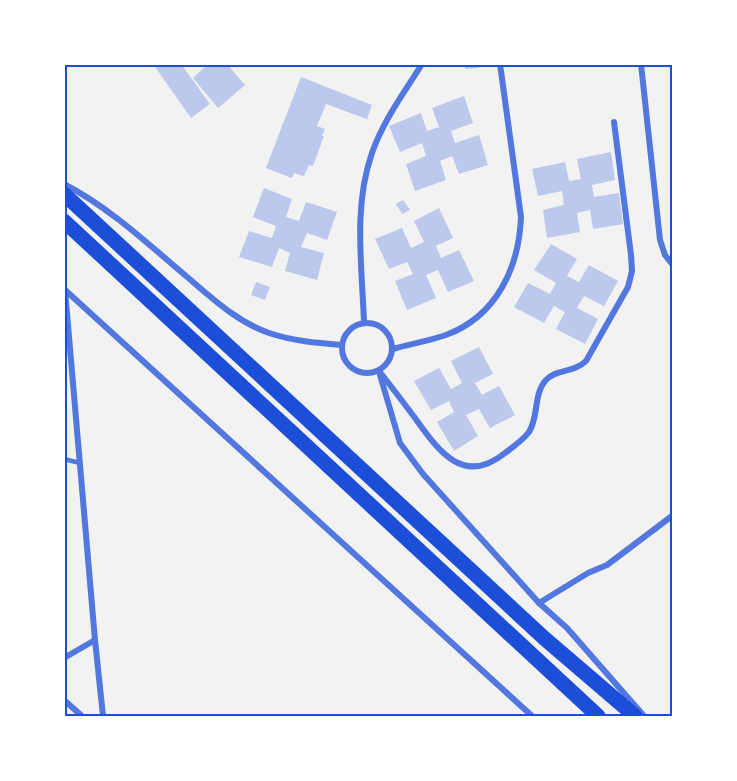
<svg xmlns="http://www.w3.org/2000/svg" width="737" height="781" font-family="'Public Sans',sans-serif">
	<rect width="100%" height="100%" fill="#f2f2f2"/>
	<!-- building -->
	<g fill="#bdc9ec">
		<polygon points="153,64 181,64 210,104 191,118"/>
		<polygon points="208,64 227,64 245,85 218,108 193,78"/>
		<polygon points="465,64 479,64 479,68 465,69"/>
		<polygon points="301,77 372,105 367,119 326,104 317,126 325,129 322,136 324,136 313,166 309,165 304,176 294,173 292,178 266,168"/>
		<polygon points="464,96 473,123 451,131 455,143 479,135 488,165 459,174 452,156 440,161 446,180 415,191 406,164 426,156 422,143 400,152 389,126 421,113 427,131 439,127 432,108"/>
		<polygon points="611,152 615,180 592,185 594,197 619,193 623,224 593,229 590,210 577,213 580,232 547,238 543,210 564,205 562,191 538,196 532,169 565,162 569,181 581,179 577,159"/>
		<polygon points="264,188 292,199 286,217 299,221 306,202 337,212 327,240 307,233 301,247 324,253 317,280 285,271 290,253 279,248 272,267 239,257 249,231 272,238 276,226 253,217"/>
		<polygon points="403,200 410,210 402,214 396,204"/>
		<polygon points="439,208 453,238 436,246 441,258 459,250 474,281 448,292 438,270 426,275 436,298 407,310 395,281 413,274 407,262 389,269 375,239 402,228 411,248 424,242 414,221"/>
		<polygon points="551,244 577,259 567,276 579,282 589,265 618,281 604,306 584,296 577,308 598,319 585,344 556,329 565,312 554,306 544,323 514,307 528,283 550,294 556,283 534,270"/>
		<polygon points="256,282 270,287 265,300 251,295"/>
		<polygon points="479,347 493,374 475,383 482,395 499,386 515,415 490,428 479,409 466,415 478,436 454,451 437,422 454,412 449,401 431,410 414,381 439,368 451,389 462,383 451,361"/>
	</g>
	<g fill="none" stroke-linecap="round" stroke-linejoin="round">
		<!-- service -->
		<polyline stroke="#5277de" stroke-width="4.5" points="64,459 80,463"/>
		<!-- minor -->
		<g stroke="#5277de" stroke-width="6">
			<polyline points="641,64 660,240 665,255 672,264"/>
			<path d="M64,184C110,208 147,243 186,276C212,298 237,322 269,333C293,341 317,343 342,345"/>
			<polyline points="64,289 532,716"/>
			<polyline points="65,290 95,640 103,716"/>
			<path d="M364,322C362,266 353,207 372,153C383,121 404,93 422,64"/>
			<circle cx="367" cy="348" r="25"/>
			<path d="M393,349C410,344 429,341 446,335C497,316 519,267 521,217L500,64"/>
			<path d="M379,371C391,386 403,402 415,418C438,450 463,487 505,453C513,447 523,440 529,432C539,417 533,394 546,380C556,369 574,373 586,361L628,287L632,271L631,255L614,122"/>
			<polyline points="380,375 400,443 423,474 539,603 567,628 644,716"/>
			<polyline points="539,603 588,573 607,565 672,516"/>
			<polyline points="64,658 95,640"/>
			<polyline points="64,700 82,716"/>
		</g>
		<!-- trunk -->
		<g stroke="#1d4ed8" stroke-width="15">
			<polyline points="64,194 544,638 635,716"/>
			<polyline points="64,221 598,716"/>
		</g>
	</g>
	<!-- border -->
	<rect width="737" height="781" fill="none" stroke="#ffffff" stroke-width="132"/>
	<rect x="66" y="66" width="605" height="649" fill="none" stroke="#1d4ed8" stroke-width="2"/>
</svg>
